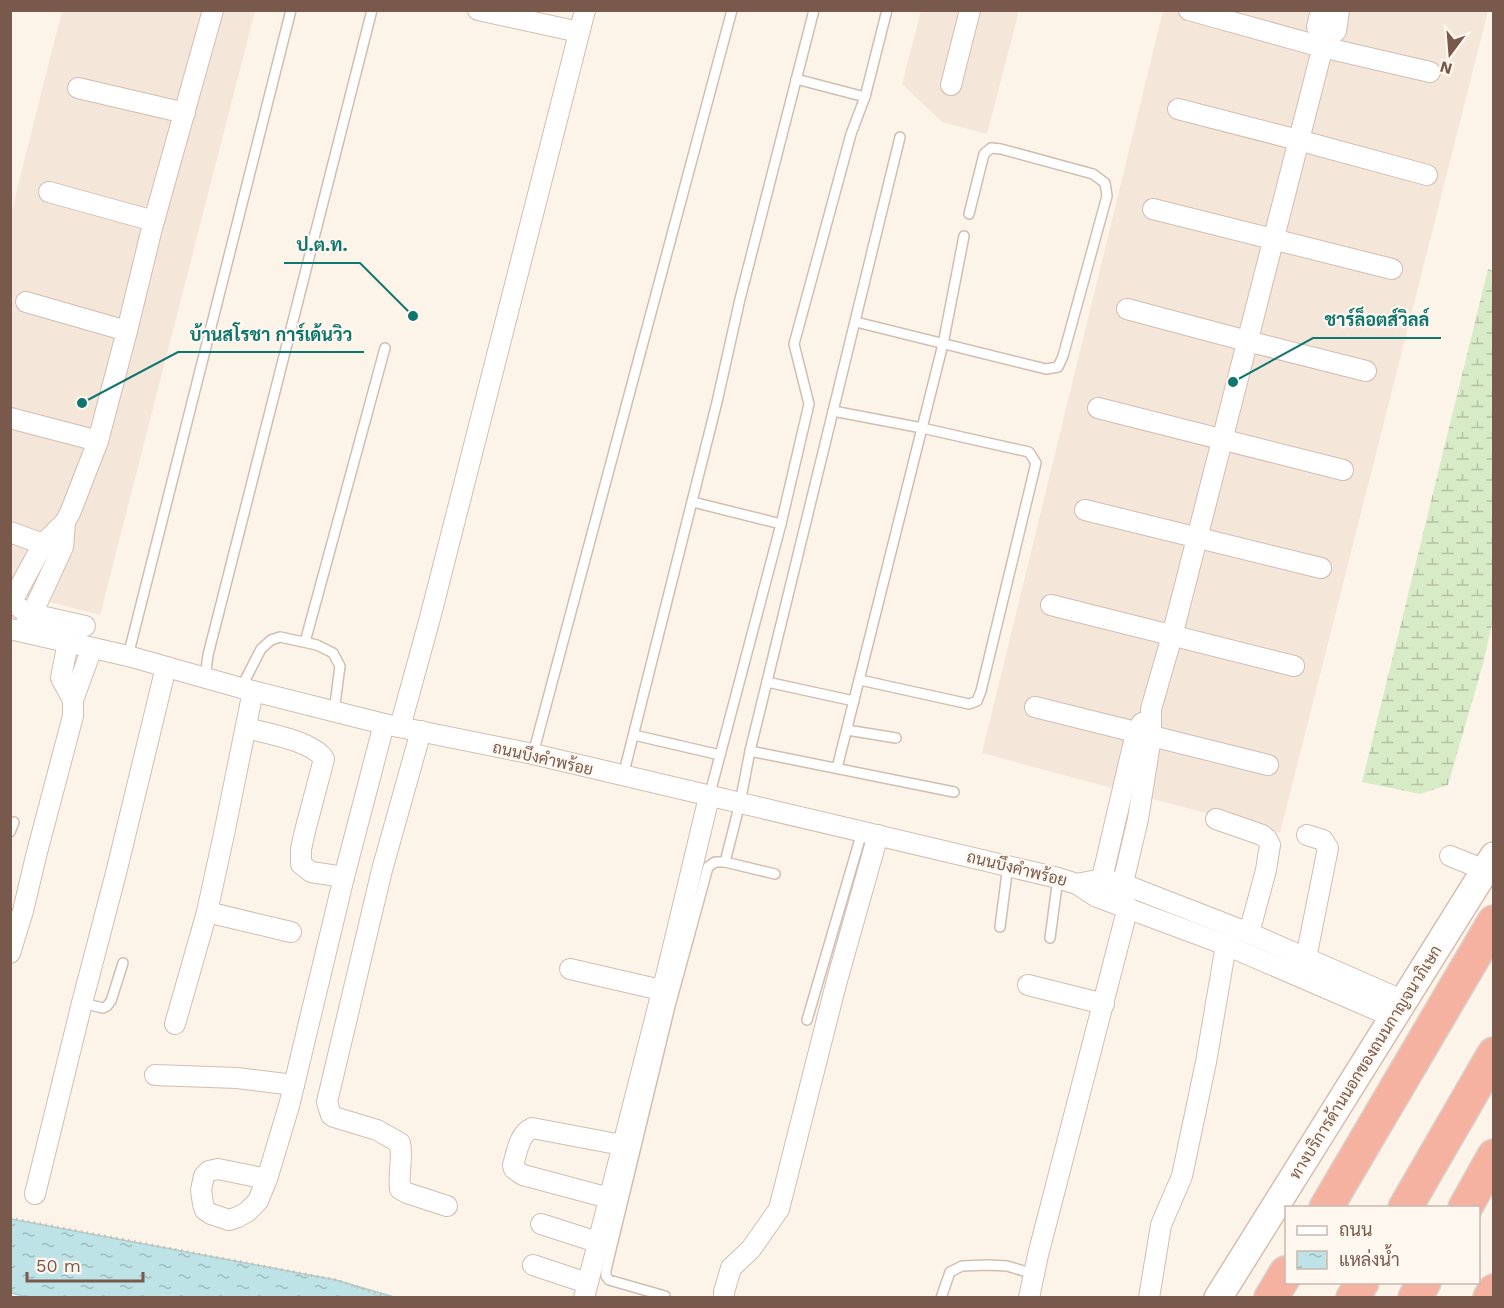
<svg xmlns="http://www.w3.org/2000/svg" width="1504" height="1308" font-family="'Work Sans',Sarabun,sans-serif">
	<defs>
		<pattern id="wetland-marsh" width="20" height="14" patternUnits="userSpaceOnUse" patternTransform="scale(1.5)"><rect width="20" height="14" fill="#d8ebc7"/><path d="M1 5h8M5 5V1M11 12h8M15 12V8" fill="none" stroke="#b4c1a4"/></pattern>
		<pattern id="water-ripples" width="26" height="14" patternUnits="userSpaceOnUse" patternTransform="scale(1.5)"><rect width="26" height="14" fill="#bde3e7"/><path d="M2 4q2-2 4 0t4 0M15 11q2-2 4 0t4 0" fill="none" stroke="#9ebbbd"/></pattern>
	</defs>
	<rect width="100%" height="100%" fill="#fdf4e9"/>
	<!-- residential -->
	<g fill="#f4e6d8">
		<polygon points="62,11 255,11 100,615 11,592 11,213"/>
		<polygon points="921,11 1019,11 987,134 942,122 902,84"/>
		<polygon points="1163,11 1488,11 1280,833 982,753"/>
	</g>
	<!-- wetland -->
	<polygon fill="url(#wetland-marsh)" points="1488,269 1494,271 1493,620 1483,664 1448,785 1420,794 1362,782"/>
	<!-- water -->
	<polygon fill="url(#water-ripples)" stroke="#a3d3d9" stroke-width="1.5" points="11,1219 336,1280 394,1297 27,1297 11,1293"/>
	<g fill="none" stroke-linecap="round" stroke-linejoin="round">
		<defs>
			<g id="service">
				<polyline points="796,79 865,97"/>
				<polyline points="856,322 1046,369 1058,367 1063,356 1107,196 1105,183 1093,174 1001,149 991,148 984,154 969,214"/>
				<polyline points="833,411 922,428 1029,452 1036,463 981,691 977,701 969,704 860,680"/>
				<polyline points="693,502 781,524"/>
				<polyline points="305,642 385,348"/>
				<polyline points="128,656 291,10"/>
				<polyline points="205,678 208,655 372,10"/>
				<polyline points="767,682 854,701"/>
				<polyline points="241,688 261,649 271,640 280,637 317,645 333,653 340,666 334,712"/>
				<polyline points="847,730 896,738"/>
				<polyline points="634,735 720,755"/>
				<polyline points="750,751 954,792"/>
				<polyline points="533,754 732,10"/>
				<polyline points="837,768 943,344 964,236"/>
				<polyline points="623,776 717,402 740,299 814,10"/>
				<polyline points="709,797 781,524 809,404 794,344 851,134 865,97 887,10"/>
				<polyline points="10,832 14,822"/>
				<polyline points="725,862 775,874"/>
				<polyline points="1000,927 1008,865"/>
				<polyline points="1050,938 1058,878"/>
				<polyline points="82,1003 103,1008 107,1006 111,1001 123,963"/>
				<polyline points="807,1020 862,832"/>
				<polyline points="665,1296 609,1280 606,1276 606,1270 670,1006 708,867 715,862 725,862 740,803 750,751 900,137"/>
				<polyline points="941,1298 950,1272 962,1266 988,1265 1007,1266 1034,1274"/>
			</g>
			<g id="minor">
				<polyline points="478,10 579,32"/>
				<polyline points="1189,10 1322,47 1430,72"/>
				<polyline points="1321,10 1317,27 1324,42"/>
				<polyline points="951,85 970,10"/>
				<polyline points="78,88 185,113"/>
				<polyline points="1178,109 1298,140 1427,175"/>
				<polyline points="49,192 154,221"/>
				<polyline points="1153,209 1392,269"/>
				<polyline points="26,302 127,331"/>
				<polyline points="1127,309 1247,341 1366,371"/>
				<polyline points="1098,408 1343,470"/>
				<polyline points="10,418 98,441"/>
				<polyline points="1085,510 1321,568"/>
				<polyline points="10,532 43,544 54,546"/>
				<polyline points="10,605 43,544 65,522 70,513 98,441 127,331 152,228 213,10"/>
				<polyline points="1051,605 1294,666"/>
				<polyline points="21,609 32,614 85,626"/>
				<polyline points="10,629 128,656 241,688 384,724 533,754 1058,878 1077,884 1097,897 1226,945 1393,1017"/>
				<polyline points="21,631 32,614 63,547 65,522"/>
				<polyline points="68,642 61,678 73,700"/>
				<polyline points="1035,707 1268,765"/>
				<polyline points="400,727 430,618 585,10"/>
				<path d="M246,728C266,733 313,741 324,759L305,831L301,849V864L311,872L344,877"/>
				<path d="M421,731L382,870L327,1102L331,1115L334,1117L377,1130L400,1143C403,1159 398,1173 400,1189L407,1193L447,1206"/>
				<polyline points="1216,819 1262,835 1267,839 1270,845 1266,870 1249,933"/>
				<polyline points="1450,856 1485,870"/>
				<polyline points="1077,884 1102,879 1123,884 1249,933 1404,1001"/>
				<polyline points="1099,891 1136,733 1142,723"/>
				<polyline points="1118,904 1138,819 1151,737 1151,709 1172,636 1324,42 1336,31 1339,10"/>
				<polyline points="207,912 291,932"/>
				<polyline points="10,953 23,911 36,856 73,716 73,700 92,648"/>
				<polyline points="1306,958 1328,848 1323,840 1307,835"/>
				<polyline points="570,969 661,990"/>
				<polyline points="1028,985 1104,1004"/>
				<polyline points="175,1024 207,912 224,834 253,691"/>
				<polyline points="155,1075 237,1078 294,1085"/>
				<polyline points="267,1179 218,1169 209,1171 204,1176 201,1190 203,1204 205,1210 211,1214 229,1220 238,1217 247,1212 258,1201 267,1179 289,1106 344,877 384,724"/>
				<polyline points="35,1194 82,1003 116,873 166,667"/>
				<path d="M609,1198L523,1175L514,1169L513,1165C517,1152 519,1134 532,1128L622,1145"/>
				<polyline points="541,1224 597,1242"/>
				<polyline points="533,1265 587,1283"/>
				<polyline points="584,1298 669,964 709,797"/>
				<polyline points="724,1298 724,1292 731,1268 751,1249 779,1209 836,984 878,835"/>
				<polyline points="1029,1298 1038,1255 1128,907"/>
				<polyline points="1149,1298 1161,1225 1182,1176 1206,1062 1226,945"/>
			</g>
			<polyline id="secondary" points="1218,1298 1494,856"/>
			<g id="motorway">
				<polyline points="1326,1208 1494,922"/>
				<polyline points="1405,1208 1494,1054"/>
				<polyline points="1465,1208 1494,1156"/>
				<polyline points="1271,1298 1286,1273"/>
				<polyline points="1353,1298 1362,1282"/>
				<polyline points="1415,1298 1424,1282"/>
				<polyline points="1490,1298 1494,1291"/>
			</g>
		</defs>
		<!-- service casing -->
		<use href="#service" stroke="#d2bdb1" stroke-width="12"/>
		<!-- minor casing -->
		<use href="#minor" stroke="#d2bdb1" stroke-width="22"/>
		<!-- secondary casing -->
		<use href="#secondary" stroke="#d5bdae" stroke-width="30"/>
		<!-- motorway casing -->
		<use href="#motorway" stroke="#d9d1cd" stroke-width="36"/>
		<!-- path -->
		<polyline stroke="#d8b5a3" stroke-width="3" stroke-dasharray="1.5 4.5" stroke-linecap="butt" points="10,1218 336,1280 390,1298"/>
		<!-- service -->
		<use href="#service" stroke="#fff" stroke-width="9"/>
		<!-- minor -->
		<use href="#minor" stroke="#fff" stroke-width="20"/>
		<!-- secondary -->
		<use href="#secondary" stroke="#fff" stroke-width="27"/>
		<!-- motorway -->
		<use href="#motorway" stroke="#f6b2a1" stroke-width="33"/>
	</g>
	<g text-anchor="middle" stroke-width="4.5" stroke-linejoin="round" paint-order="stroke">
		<!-- street labels -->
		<g font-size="16" fill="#78594c" stroke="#fff8f0">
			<text transform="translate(543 758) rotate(13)" y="6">ถนนบึงคำพร้อย</text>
			<text transform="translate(1017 868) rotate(14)" y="6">ถนนบึงคำพร้อย</text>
			<text transform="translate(1365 1062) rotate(-58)" y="6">ทางบริการด้านนอกของถนนกาญจนาภิเษก</text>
		</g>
	</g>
	<!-- callouts -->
	<path fill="none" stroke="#0f766e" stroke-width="2" d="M413 316L360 263H284M1233 382L1313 338H1441M82 403L178 352H364"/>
	<g fill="#0f766e" stroke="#fff8f0" stroke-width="2">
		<circle cx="413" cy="316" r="6"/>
		<circle cx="1233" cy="382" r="6"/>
		<circle cx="82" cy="403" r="6"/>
	</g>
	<g font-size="18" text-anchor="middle" font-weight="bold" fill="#0f766e" stroke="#fff8f0" stroke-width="4.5" stroke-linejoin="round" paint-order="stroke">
		<text x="322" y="251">ป.ต.ท.</text>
		<text x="1377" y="326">ชาร์ล็อตส์วิลล์</text>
		<text x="271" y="341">บ้านสโรชา การ์เด้นวิว</text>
	</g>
	<!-- border -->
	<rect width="1504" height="1308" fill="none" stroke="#78594c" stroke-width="24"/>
	<!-- legend -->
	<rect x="1285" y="1206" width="195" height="78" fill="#fff8f0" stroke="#c9b8ae" stroke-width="1.5"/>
	<rect x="1297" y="1226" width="30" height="9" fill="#ffffff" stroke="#c9b8ae" stroke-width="1.5"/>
	<text x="1339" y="1236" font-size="18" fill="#78594c">ถนน</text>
	<rect x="1297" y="1251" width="30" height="18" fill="url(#water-ripples)" stroke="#c9b8ae" stroke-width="1.5"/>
	<text x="1339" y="1266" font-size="18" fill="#78594c">แหล่งน้ำ</text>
	<!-- north arrow -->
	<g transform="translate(1450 54) rotate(196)" stroke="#fff8f0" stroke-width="4.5" paint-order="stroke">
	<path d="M0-4.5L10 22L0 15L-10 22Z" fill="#78594c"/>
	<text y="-9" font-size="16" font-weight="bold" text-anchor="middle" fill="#78594c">N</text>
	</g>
	<!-- scale -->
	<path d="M27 1272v9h116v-9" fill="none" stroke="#78594c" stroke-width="3"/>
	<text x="36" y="1272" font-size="18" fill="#78594c" stroke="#fff8f0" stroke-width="4.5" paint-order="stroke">50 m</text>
</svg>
